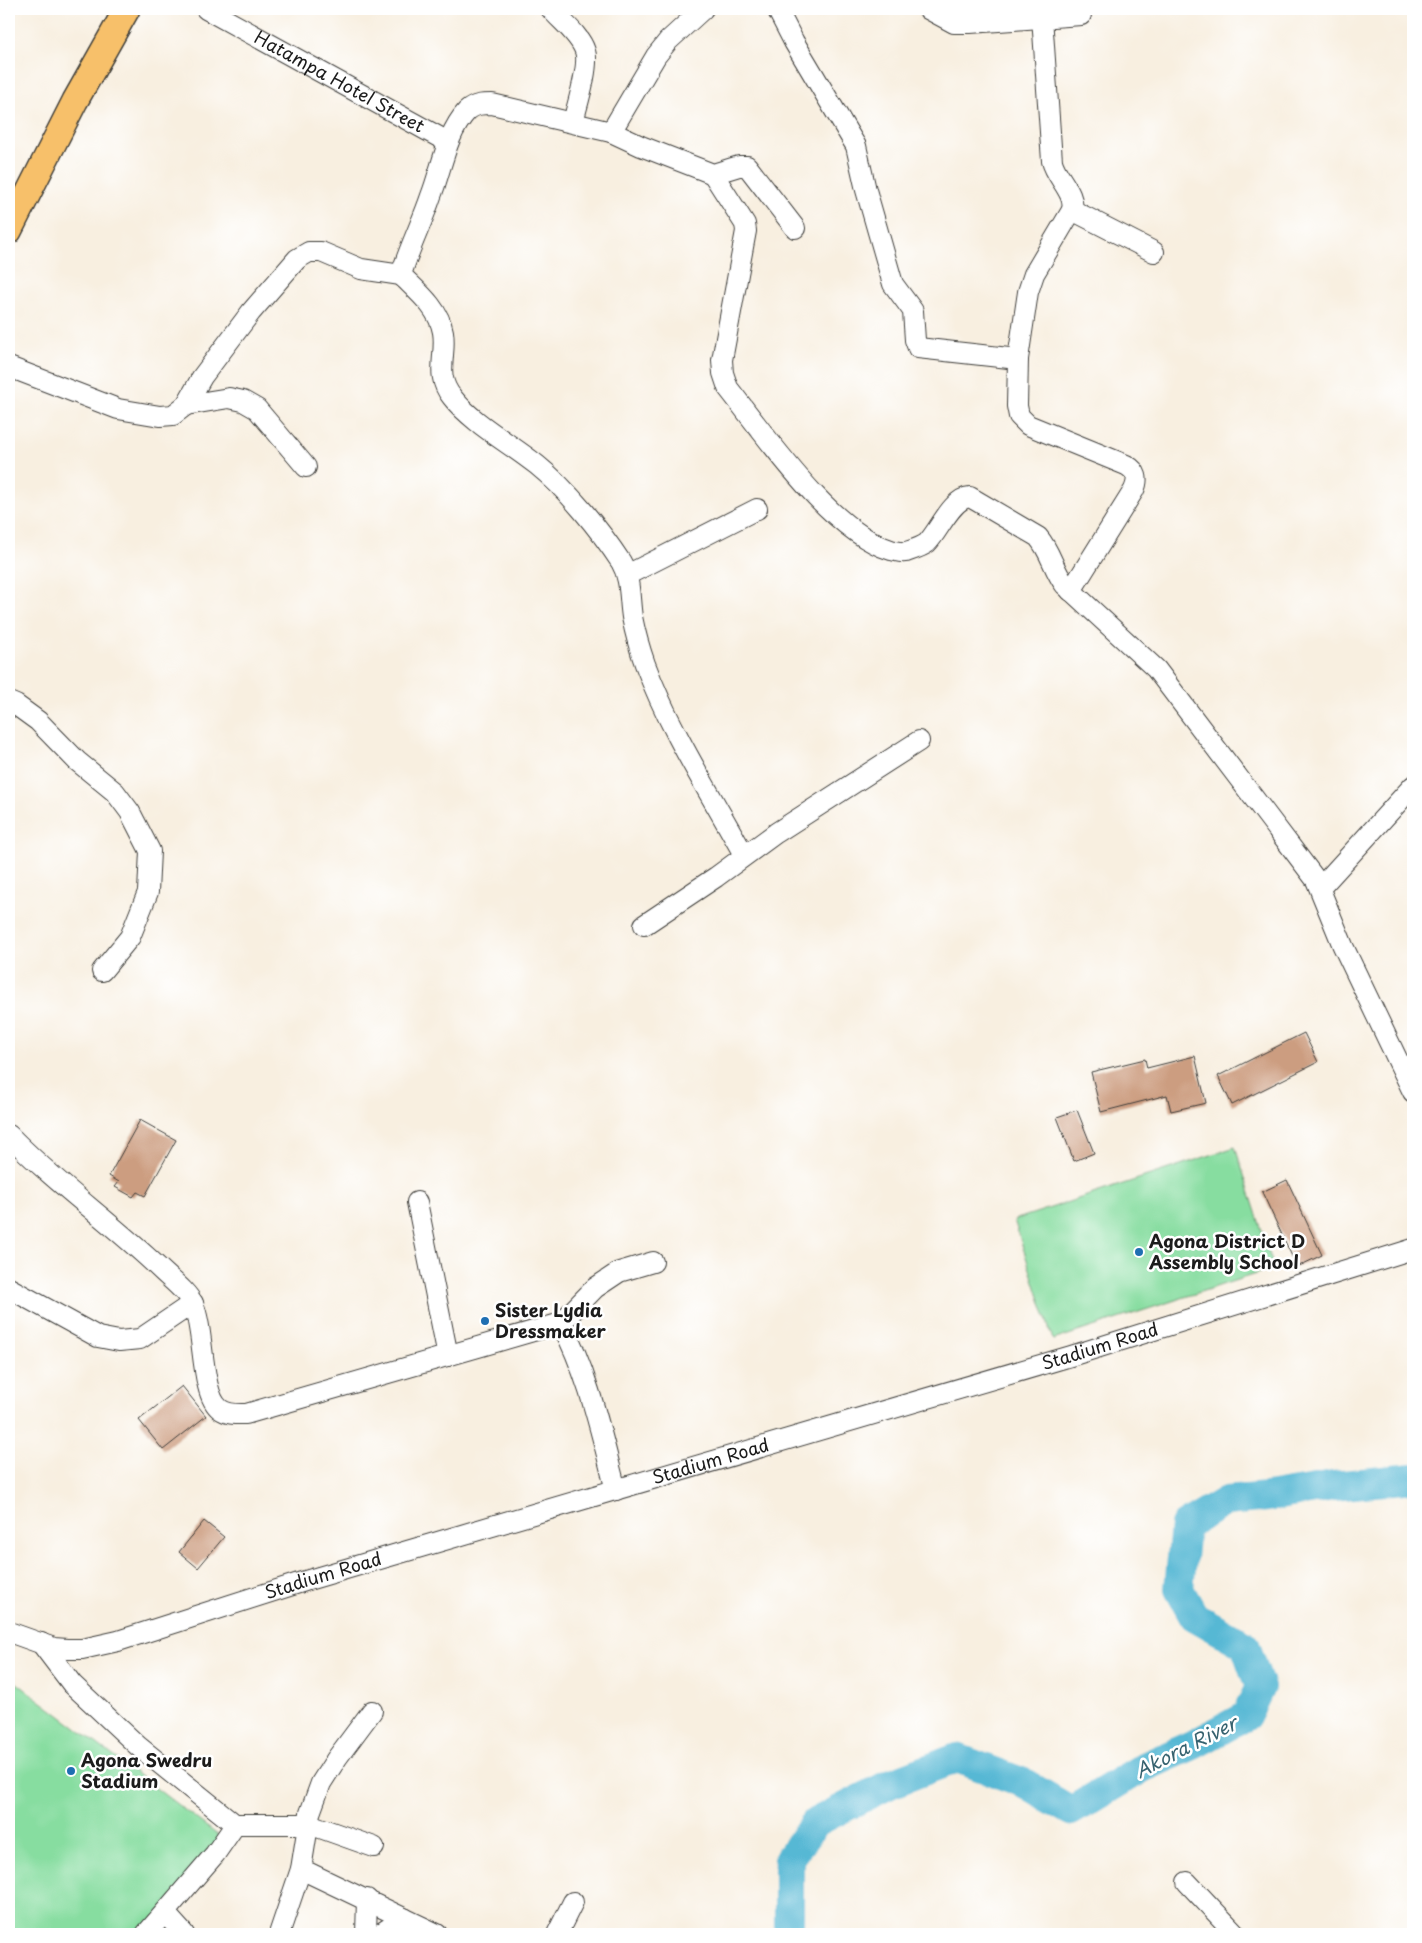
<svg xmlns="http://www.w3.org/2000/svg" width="1422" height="1943" font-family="'Playpen Sans',sans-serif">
	<rect width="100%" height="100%" fill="#fff"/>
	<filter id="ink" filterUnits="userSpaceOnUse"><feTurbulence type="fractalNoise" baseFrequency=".02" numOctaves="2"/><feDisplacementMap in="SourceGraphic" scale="10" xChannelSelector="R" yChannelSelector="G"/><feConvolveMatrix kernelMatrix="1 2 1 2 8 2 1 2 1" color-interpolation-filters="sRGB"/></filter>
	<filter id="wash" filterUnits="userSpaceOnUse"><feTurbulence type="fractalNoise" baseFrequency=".0096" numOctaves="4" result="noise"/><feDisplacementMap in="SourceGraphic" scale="20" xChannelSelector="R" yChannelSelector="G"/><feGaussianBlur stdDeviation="1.12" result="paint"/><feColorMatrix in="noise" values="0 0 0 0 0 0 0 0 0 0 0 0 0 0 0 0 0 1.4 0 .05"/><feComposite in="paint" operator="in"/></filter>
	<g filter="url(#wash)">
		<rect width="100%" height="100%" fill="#f8efe0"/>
		<!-- green -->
		<g fill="#87dda0" stroke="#527c5e">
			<polygon points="1235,1147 1274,1268 1053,1340 1014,1220"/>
			<polygon points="9,1677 227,1842 147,1934 9,1934"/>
		</g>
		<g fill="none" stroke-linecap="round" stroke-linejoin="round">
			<!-- river -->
			<polyline stroke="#56b8d4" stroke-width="30" points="789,1934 789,1858 816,1822 892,1783 957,1758 1024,1783 1071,1811 1144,1767 1193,1745 1246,1716 1260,1687 1245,1645 1194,1616 1179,1589 1185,1526 1226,1501 1267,1497 1333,1486 1413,1478"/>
		</g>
		<g id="blocks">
			<!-- building -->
			<g fill="#cc9d80">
				<polygon points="1304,1033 1318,1062 1232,1105 1218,1076"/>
				<polygon points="1195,1056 1206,1103 1171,1111 1167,1095 1101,1112 1091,1072 1145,1059 1147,1068"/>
				<polygon points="1077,1110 1094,1153 1074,1161 1057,1117"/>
				<polygon points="140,1120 176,1140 145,1196 137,1192 133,1197 115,1187 119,1182 109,1176"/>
				<polygon points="1287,1180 1322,1255 1297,1267 1262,1192"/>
				<polygon points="182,1386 206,1416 163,1450 139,1420"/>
				<polygon points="204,1521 224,1537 198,1568 179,1552"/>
			</g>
		</g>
	</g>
	<g filter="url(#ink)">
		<use href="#blocks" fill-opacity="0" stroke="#3d3c39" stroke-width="1"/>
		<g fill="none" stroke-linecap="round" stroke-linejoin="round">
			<defs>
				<g id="minor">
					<path id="s1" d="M206,9L448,142"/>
					<path d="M551,9C561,21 580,35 585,51C590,65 577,106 573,122"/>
					<polyline points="777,9 794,42 856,146 866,190 893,284 913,311 915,340 918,348 1018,359"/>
					<polyline points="928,9 954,23 970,23 1081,15"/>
					<path d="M1042,17L1052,161C1056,178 1076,193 1072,210L1034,274L1028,292L1018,359L1017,406L1019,416L1028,425L1126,465C1137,471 1139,479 1134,490L1071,591"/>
					<polyline points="611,132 656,56 668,41 703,9"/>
					<path d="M713,174L745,224L746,231L722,360L723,373L728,388C767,437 831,532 891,550C896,551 901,553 906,552C912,550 922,547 927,543C939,531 952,498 970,497L1038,537C1051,552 1053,569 1065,585L1156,669L1316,880L1343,946L1413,1092"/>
					<polyline points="1072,210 1154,252"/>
					<polyline points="9,367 118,409 160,416 173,415 186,405 202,377 251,312 297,259 309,252 321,252 361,269 401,275"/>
					<polyline points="186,405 229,398 243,401 257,409 306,467"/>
					<polyline points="627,575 757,509"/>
					<polyline points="9,702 16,705 38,721 77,761 115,792 130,812 150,851 148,892 130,937 102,971"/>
					<path d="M744,855C710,793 670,731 645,664C640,650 635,632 632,617C629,598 631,579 621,562C600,530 568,490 537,465C511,444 472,423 452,397C434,375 447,355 443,332C439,308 417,291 401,275C409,248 422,223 431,196C442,168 446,134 467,111C475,104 482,104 492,104L611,132L641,146L713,174L739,166H747L795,228"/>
					<polyline points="1320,888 1413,786"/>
					<polyline points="644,925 716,877 776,833 919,741"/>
					<path d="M9,1135C55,1183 111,1222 159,1268C170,1279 187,1291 193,1304C205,1330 200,1394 220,1409C228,1415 237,1414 246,1414L561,1323C589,1375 601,1434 616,1490"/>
					<polyline points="417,1202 448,1356"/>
					<polyline points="9,1288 98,1337 119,1341 140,1339 193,1303"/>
					<polyline points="561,1323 595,1288 619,1272 653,1262"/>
					<path id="s2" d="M9,1632L54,1648L67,1649H82L118,1641L305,1581L1071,1356L1413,1249"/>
					<polyline points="41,1643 72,1684 138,1746 231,1821 233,1828 215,1854 146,1934"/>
					<polyline points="233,1824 309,1824 374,1847"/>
					<polyline points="301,1869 437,1934"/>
					<polyline points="1187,1882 1236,1934"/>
					<polyline points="165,1913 184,1934"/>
					<polyline points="279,1934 301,1869 310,1813 321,1783 337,1758 372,1711"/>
					<polyline points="366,1934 367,1899"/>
					<polyline points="380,1934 404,1918"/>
					<polyline points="557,1934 573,1902"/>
				</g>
				<polyline id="major" points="9,231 75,101 127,9"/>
			</defs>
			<!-- minor casing -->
			<use href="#minor" stroke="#3d3c39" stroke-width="22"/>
			<!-- major casing -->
			<use href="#major" stroke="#3d3c39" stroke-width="28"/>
			<!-- minor -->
			<use href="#minor" stroke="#fff" stroke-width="20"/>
			<!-- major -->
			<use href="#major" stroke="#f7c06b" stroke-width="25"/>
		</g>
	</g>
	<!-- markers -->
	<g fill="#1f6fb2" stroke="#fff" stroke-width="2">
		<circle cx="1139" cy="1252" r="5"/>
		<circle cx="485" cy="1321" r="5"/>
		<circle cx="71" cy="1771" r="5"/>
	</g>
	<g text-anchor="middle" stroke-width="5" stroke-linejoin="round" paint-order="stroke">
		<!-- street labels -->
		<g font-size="18" fill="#1c1c1c" stroke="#fff">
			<text dy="6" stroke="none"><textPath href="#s1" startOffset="152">Hatampa Hotel Street</textPath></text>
			<text dy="6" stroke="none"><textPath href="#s2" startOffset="1138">Stadium Road</textPath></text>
			<text dy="6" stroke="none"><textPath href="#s2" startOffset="732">Stadium Road</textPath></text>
			<text dy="6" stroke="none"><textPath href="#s2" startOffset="328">Stadium Road</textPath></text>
		</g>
		<!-- poi labels -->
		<g font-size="18" font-weight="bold" fill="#1c1c1c" stroke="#fff" text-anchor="start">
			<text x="1149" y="1248">Agona District D<tspan x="1149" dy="21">Assembly School</tspan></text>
			<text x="495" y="1317">Sister Lydia<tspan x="495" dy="21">Dressmaker</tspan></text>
			<text x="81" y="1767">Agona Swedru<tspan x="81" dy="21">Stadium</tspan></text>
		</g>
		<!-- water labels -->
		<g font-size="19" font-style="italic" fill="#36626f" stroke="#fff">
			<text transform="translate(1186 1747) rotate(-27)" y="7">Akora River</text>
		</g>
	</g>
	<!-- margin -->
	<rect width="1422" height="1943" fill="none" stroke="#fff" stroke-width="30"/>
</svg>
